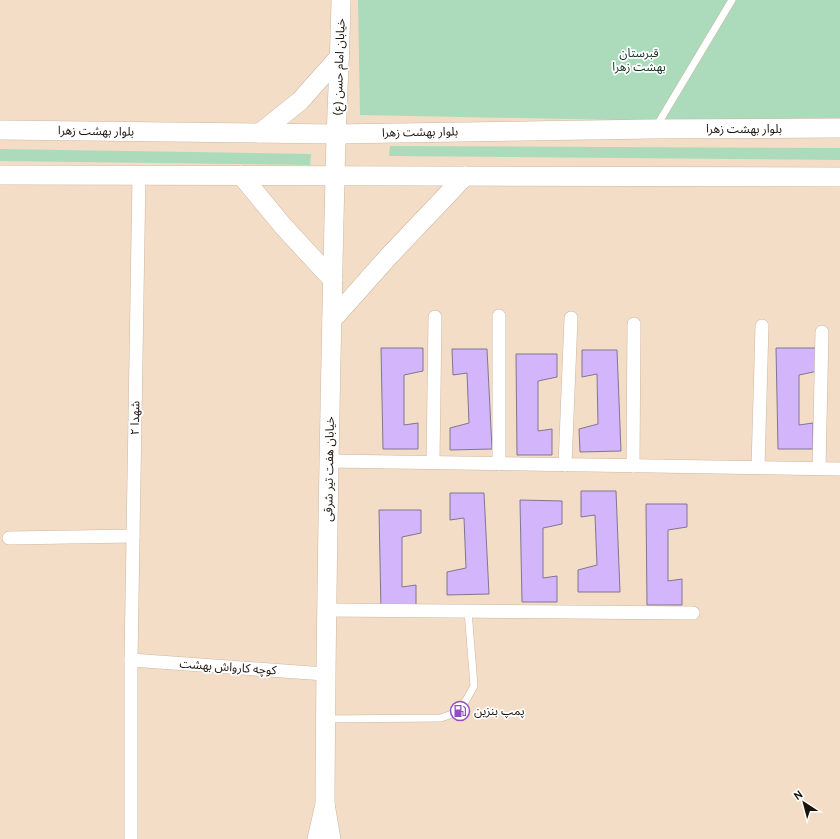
<svg xmlns="http://www.w3.org/2000/svg" width="840" height="839" font-family="Overpass,'Noto Sans Arabic',sans-serif">
	<rect width="100%" height="100%" fill="#f4ddc7"/>
	<!-- green -->
	<g fill="#abdbba">
		<polygon points="358,0 840,0 840,119 669,121 360,115"/>
		<polygon points="390,146 840,148 840,160 389,156"/>
		<polygon points="0,149 311,154 310,165 0,161"/>
	</g>
	<!-- building -->
	<g fill="#d2b5fb" stroke="#807690">
		<polygon points="381,348 423,348 423,371 404,375 404,425 418,423 418,449 383,449"/>
		<polygon points="776,348 818,348 818,371 799,375 799,425 813,423 813,449 778,449"/>
		<polygon points="452,349 487,349 492,449 450,450 450,428 469,423 467,373 453,375"/>
		<polygon points="582,350 617,350 621,451 580,452 579,429 598,424 597,374 582,377"/>
		<polygon points="516,354 557,354 557,377 538,381 538,431 552,429 552,455 517,455"/>
		<polygon points="581,491 616,491 620,592 578,592 578,570 597,565 595,515 581,517"/>
		<polygon points="450,493 484,493 489,594 447,595 447,572 466,568 464,518 450,520"/>
		<polygon points="520,500 562,501 562,524 543,528 543,578 557,576 557,602 522,602"/>
		<polygon points="646,504 687,504 687,527 668,530 668,581 682,579 682,605 647,605"/>
		<polygon points="379,510 421,510 421,533 402,537 402,587 416,585 416,612 381,611"/>
	</g>
	<g fill="none" stroke-linecap="round" stroke-linejoin="round">
		<defs>
			<g id="lane">
				<polyline points="656,127 732,0"/>
				<polyline points="325,719 441,718 460,711 474,686 468,611"/>
			</g>
			<g id="street">
				<polyline points="329,461 840,469"/>
				<polyline points="433,462 435,317"/>
				<polyline points="499,464 499,316"/>
				<polyline points="565,465 571,318"/>
				<polyline points="633,466 634,324"/>
				<polyline points="758,467 762,326"/>
				<polyline points="819,468 822,332"/>
				<polyline points="9,538 133,536"/>
				<polyline points="327,610 693,613"/>
				<polyline points="131,660 325,674"/>
				<polyline points="131,839 131,660 139,175"/>
			</g>
			<g id="secondary">
				<polyline points="0,130 336,134 655,129 840,128"/>
				<polyline points="260,133 300,101 340,56"/>
				<polyline points="0,175 840,177"/>
				<polyline points="241,175 283,226 333,280"/>
				<polyline points="332,320 389,256 465,176"/>
				<path d="M325,804C326,595 330,386 335,178C336,118 340,59 341,0"/>
				<polyline points="317,839 325,804 331,839"/>
			</g>
		</defs>
		<!-- lane casing -->
		<use href="#lane" stroke="#cdb7a1" stroke-width="8"/>
		<!-- street casing -->
		<use href="#street" stroke="#cdb7a1" stroke-width="14"/>
		<!-- secondary casing -->
		<use href="#secondary" stroke="#cdb7a1" stroke-width="20"/>
		<!-- lane -->
		<use href="#lane" stroke="#fff" stroke-width="7"/>
		<!-- street -->
		<use href="#street" stroke="#fff" stroke-width="13"/>
		<!-- secondary -->
		<use href="#secondary" stroke="#fff" stroke-width="19"/>
	</g>
	<!-- icons -->
	<defs>
		<symbol id="fuel-ring" viewBox="-11 -11 22 22"><circle r="9.5" fill="#fff" stroke="#934ec2" stroke-width="1.5"/><path d="M-5.5-6h7V0h2V4h1.3V-2.5L3-4.5l.8-.8L6-3V5H2.5V1h-1V6h-7ZM-4.2-4.7v3.2H.2V-4.7Z" fill="#934ec2"/></symbol>
	</defs>
	<g fill-rule="evenodd">
		<use href="#fuel-ring" x="449" y="700" width="22" height="22"/>
	</g>
	<g text-anchor="middle" stroke-width="3.5" stroke-linejoin="round" paint-order="stroke">
		<!-- park labels -->
		<g font-size="12" fill="#12331f" stroke="#fff">
			<text x="639" y="57">قبرستان<tspan x="639" dy="14">بهشت زهرا</tspan></text>
		</g>
		<!-- street labels -->
		<g font-size="12" fill="#1b130b" stroke="#fff">
			<text transform="translate(339 67) rotate(-88)" y="4">خیابان امام حسن (ع)</text>
			<text x="744" y="133">بلوار بهشت زهرا</text>
			<text transform="translate(96 131) rotate(1)" y="4">بلوار بهشت زهرا</text>
			<text transform="translate(420 132) rotate(-1)" y="4">بلوار بهشت زهرا</text>
			<text transform="translate(135 418) rotate(-89)" y="4">شهدا ۲</text>
			<text transform="translate(329 469) rotate(-89)" y="4">خیابان هفت تیر شرقی</text>
			<text transform="translate(228 667) rotate(4)" y="4">کوچه کارواش بهشت</text>
		</g>
		<!-- poi labels -->
		<g font-size="12" fill="#1b130b" stroke="#fff" text-anchor="start">
			<text x="474" y="715">پمپ بنزین</text>
		</g>
	</g>
	<!-- north arrow -->
	<g transform="translate(804 803) rotate(324)" stroke="#ffffff" stroke-width="3" paint-order="stroke">
	<path d="M0-3L7 15L0 10L-7 15Z" fill="#1b130b"/>
	<text y="-6" font-size="11" font-weight="bold" text-anchor="middle" fill="#1b130b">N</text>
	</g>
</svg>
